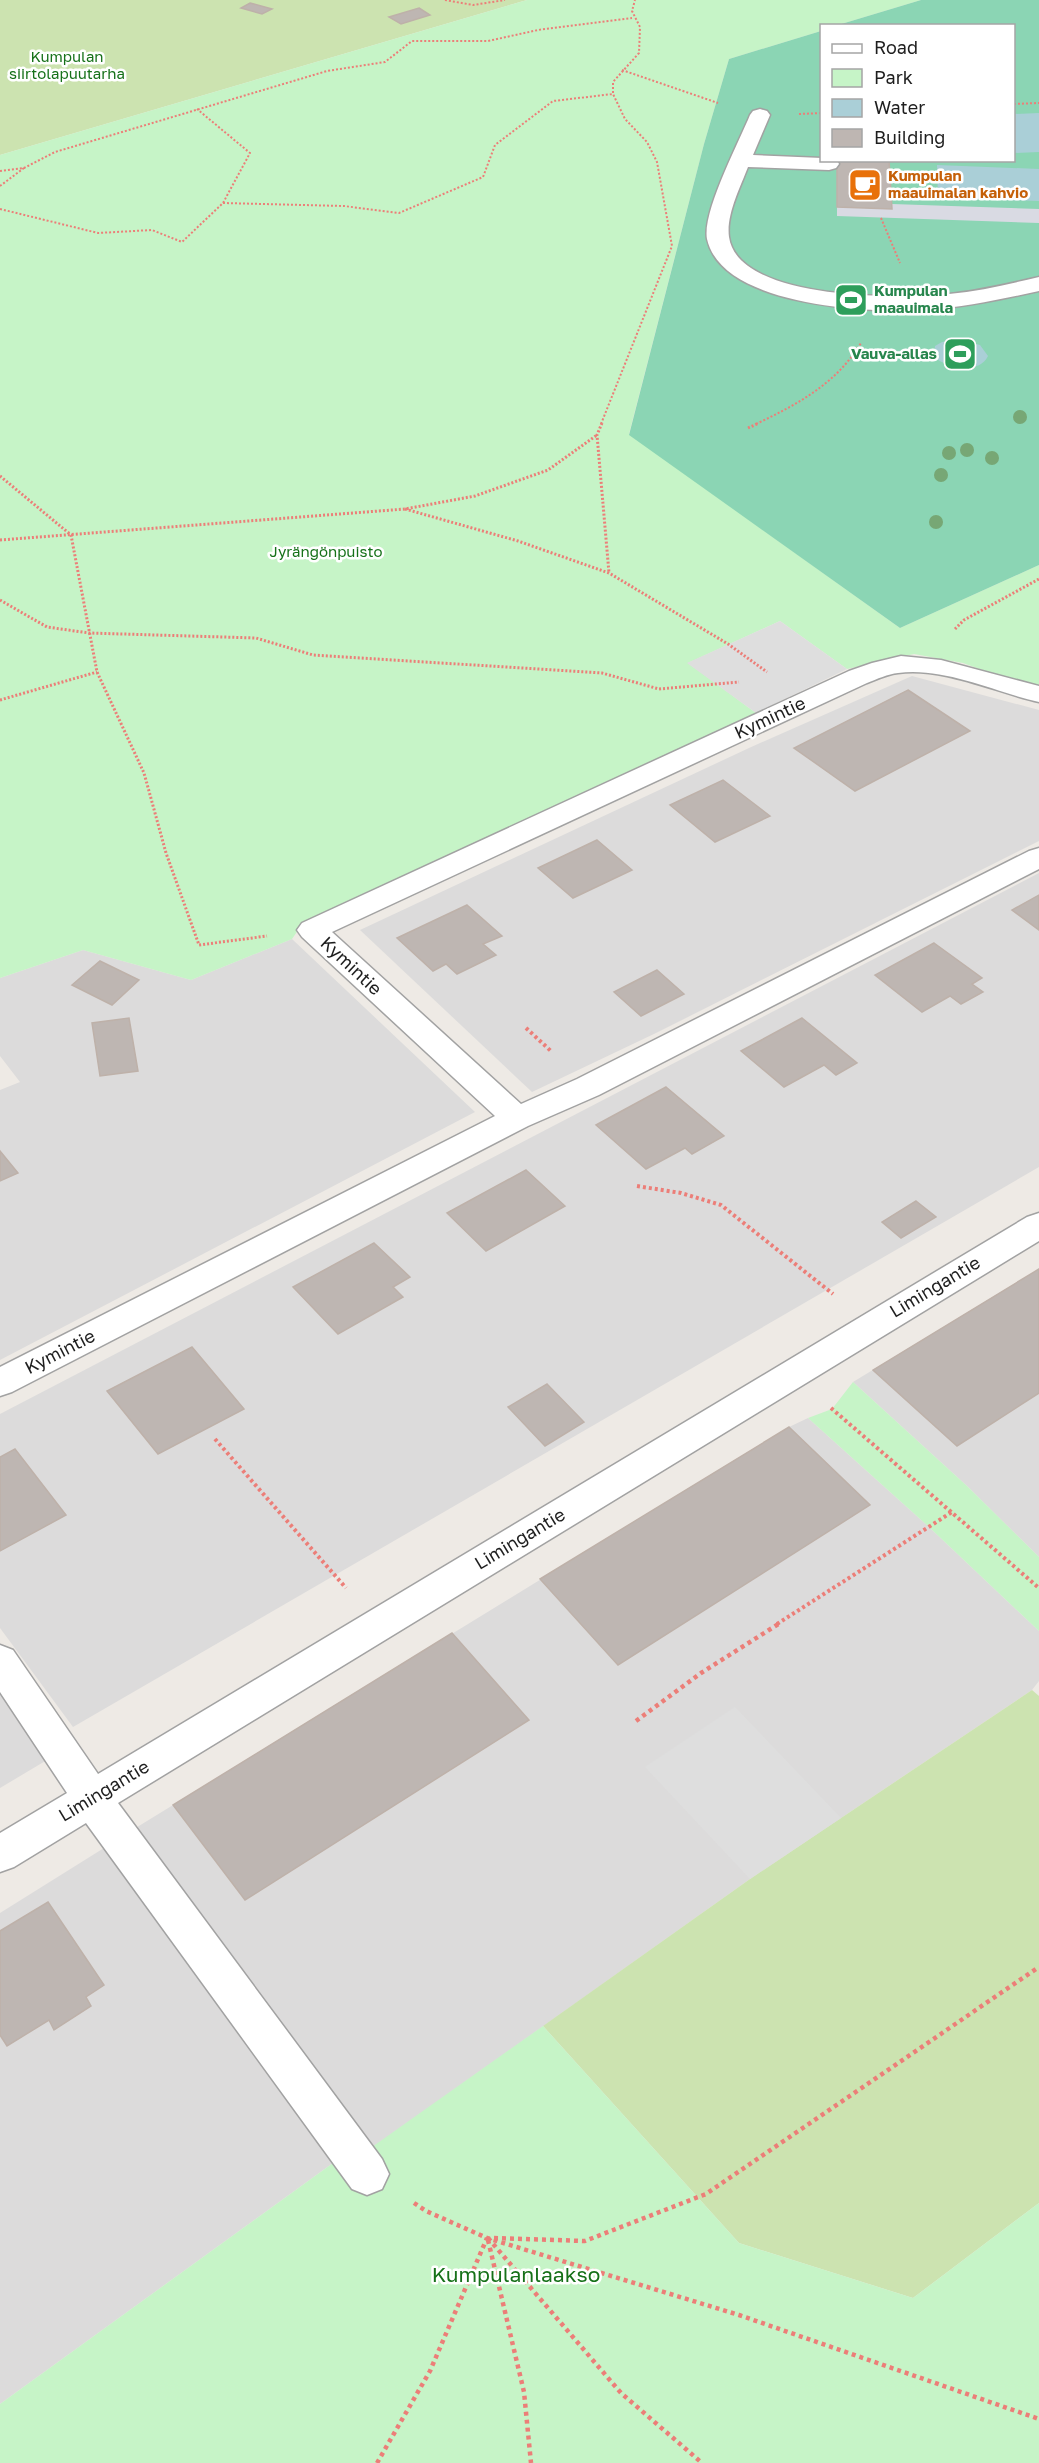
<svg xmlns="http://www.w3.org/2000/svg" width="1039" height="2463" font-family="'Golos Text',sans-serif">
	<rect width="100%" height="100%" fill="#eeeae5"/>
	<!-- residential -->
	<g fill="#dcdbdb">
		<polygon points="912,676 1039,710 1039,841 656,1033 532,1092 360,930 749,748"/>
		<polygon points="1039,873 1039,1167 73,1727 0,1628 0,1414"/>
		<polygon points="292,939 475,1112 0,1360 0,1090 20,1082 0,1056 0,978 83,950 191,980"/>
		<polygon points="1039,1269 1039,1557 967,1486 853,1382"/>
		<polygon points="808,1418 929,1527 1039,1631 1039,1681 1032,1690 750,1879 372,2148 134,1829 789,1427"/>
		<polygon points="0,1687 52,1757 0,1788"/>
		<polygon points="104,1848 333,2163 0,2404 0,1913"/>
	</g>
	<!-- grass -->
	<g fill="#cce3b0">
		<polygon points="0,0 527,0 0,155"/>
		<polygon points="1032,1690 1039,1696 1039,2203 913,2298 739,2243 543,2026 750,1879"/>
	</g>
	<!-- park -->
	<g fill="#c6f4c7">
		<polygon points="527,0 921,0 838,25 822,26 821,31 729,59 704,144 629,434 900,628 1039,565 1039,687 1004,678 963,663 914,654 847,669 780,621 688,663 756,713 303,923 292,939 191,980 83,950 0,978 0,155"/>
		<polygon points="853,1382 967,1486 1039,1557 1039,1631 929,1527 808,1418 832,1409"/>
		<polygon points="134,1829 372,2147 543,2026 739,2243 913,2298 1039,2203 1039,2463 0,2463 0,2404 333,2163 104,1848"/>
	</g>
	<!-- pitch -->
	<polygon fill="#8bd5b4" points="921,0 1039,0 1039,565 900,628 629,435 704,144 729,59 821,31 822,160 1014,160 1014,26 838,25"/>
	<!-- parking -->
	<g fill="#dedede">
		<polygon points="780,621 847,669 756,713 687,663"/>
		<polygon points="735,1707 841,1818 750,1879 645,1767"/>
	</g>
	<!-- plaza -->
	<polygon fill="#d9dae3" points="892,204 1039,209 1039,223 837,216 837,207 891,209"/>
	<!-- water -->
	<g fill="#aacfd7">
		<polygon points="1039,113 1039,152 1014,153 1014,114"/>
		<polygon points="937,165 1039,169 1039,201 938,198"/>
		<path d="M961,340L980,345L988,356C979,375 947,368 934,357L935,346L942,342Z"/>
	</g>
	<!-- building -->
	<g fill="#beb6b2" stroke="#beb1a9" stroke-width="1.5">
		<polygon points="250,3 272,9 262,14 241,8"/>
		<polygon points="419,8 430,15 401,24 389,17"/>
		<polygon points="837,160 889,160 892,209 837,207"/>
		<polygon points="908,690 970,731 855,791 794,748"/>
		<polygon points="723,780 770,816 715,842 670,805"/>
		<polygon points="597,840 632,870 573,898 538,868"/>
		<polygon points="1039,895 1039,930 1012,910"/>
		<polygon points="467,905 502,936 483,944 496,955 457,974 446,964 433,971 397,938"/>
		<polygon points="934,943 982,978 972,984 983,992 961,1004 950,996 922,1012 875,975"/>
		<polygon points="100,961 139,980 112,1005 72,985"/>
		<polygon points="657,970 684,994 641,1016 614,992"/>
		<polygon points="129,1018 138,1071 100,1076 92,1023"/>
		<polygon points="802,1018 857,1063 836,1075 824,1065 784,1087 741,1051"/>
		<polygon points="666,1087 724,1136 692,1154 685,1148 646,1169 596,1125"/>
		<polygon points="0,1151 18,1173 0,1181"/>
		<polygon points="526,1170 565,1206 486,1251 447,1213"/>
		<polygon points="916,1201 936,1217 901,1238 882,1222"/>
		<polygon points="374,1243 410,1277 393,1287 403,1297 338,1334 293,1287"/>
		<polygon points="1039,1269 1039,1393 957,1446 873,1370"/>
		<polygon points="192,1347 244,1409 158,1454 107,1391"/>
		<polygon points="547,1384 584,1422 545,1446 508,1407"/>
		<polygon points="789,1427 870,1505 618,1665 540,1579"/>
		<polygon points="15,1449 66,1515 0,1551 0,1457"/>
		<polygon points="452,1633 529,1720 245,1900 173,1805"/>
		<polygon points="48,1902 104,1985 86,1997 91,2006 54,2030 49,2020 7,2046 0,2035 0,1931"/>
	</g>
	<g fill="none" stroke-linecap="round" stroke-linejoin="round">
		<defs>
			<g id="minor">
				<path d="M760,109L767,111L770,115L753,155L822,158V160H837L839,164L836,168L829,170L748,167C740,188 726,215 729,237C738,301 902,299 949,294C980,291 1009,284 1039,277V291C1002,299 965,307 927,310C872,313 722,307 707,239C702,212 739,142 750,115L753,111Z"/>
				<path d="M901,656L941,660L1039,686V702C994,692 945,667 898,673C888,674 877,679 867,683L332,932L521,1104L577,1079L1029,851L1039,848V869L599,1095L528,1126L12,1392L0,1396V1367L495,1116L302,937L297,930L302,923L849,671L872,663Z"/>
				<polygon points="1039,1213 1039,1241 118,1803 382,2159 389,2174 382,2189 367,2195 352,2189 86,1823 14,1867 0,1872 0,1833 67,1793 0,1692 0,1645 13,1650 98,1774 1027,1217"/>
			</g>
		</defs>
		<!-- minor casing -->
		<use href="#minor" stroke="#a2a2a2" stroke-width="3"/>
		<!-- path-far3 -->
		<g stroke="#ec7e78" stroke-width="2" stroke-dasharray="2 2" stroke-linecap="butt">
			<polyline points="445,0 473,5 505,0"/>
			<polyline points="622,70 718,103"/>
			<polyline points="1014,104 1039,103"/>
			<polyline points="799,114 822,113"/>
			<polyline points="0,171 24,168 55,152 327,71 385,62 412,41 488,41 538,30 632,18"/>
			<polyline points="0,186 24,168"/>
			<polyline points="223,203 344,206 399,213 483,177 495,145 553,101 613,94"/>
			<polyline points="0,209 98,233 152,230 182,242 223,203 250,153 197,109"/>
			<polyline points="881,218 900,263"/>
			<polyline points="601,424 672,246 657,162 647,142 625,119 613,94 613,82 639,53 640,27 632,11 635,0"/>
			<path d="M756,424C798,404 836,384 861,343"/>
		</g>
		<!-- path-far2 -->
		<g stroke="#ec7e78" stroke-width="3" stroke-dasharray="2 2" stroke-linecap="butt">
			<polyline points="602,423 597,435 609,573"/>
			<polyline points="748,428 759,423"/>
			<polyline points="0,476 71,535 97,672 144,773 166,853 199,945 267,936"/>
			<polyline points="405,509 518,541 609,573 728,644 767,672"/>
			<polyline points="0,540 405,509 475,496 548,470 597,435"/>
			<polyline points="0,600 47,627 89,633 256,638 313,655 602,673 659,689 739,682"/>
			<polyline points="955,629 964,620 1039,579"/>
			<polyline points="0,700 97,672"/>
		</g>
		<!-- path-far1 -->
		<g stroke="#ec7e78" stroke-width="4" stroke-dasharray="3 3" stroke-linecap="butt">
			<polyline points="526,1028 552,1052"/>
			<polyline points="637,1186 681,1193 721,1205 833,1294"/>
			<polyline points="831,1408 1039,1588"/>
			<polyline points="215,1439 346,1588"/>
			<polyline points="777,1624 952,1512"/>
		</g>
		<!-- path -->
		<g stroke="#ec7e78" stroke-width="4.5" stroke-dasharray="4 4" stroke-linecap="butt">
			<polyline points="636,1721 701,1673 780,1623"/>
			<polyline points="414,2203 426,2211 487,2238 739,2315 1039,2419"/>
			<polyline points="488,2238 621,2393 702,2463"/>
			<polyline points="494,2238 585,2241 706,2194 1039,1967"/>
			<polyline points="488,2240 524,2392 531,2463"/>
			<polyline points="377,2463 430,2371 487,2238"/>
		</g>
		<!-- minor -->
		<use href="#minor" fill="#fff" fill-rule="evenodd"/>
	</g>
	<!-- trees -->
	<g fill="#77a775">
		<circle cx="1020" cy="417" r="7"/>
		<circle cx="967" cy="450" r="7"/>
		<circle cx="949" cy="453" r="7"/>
		<circle cx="992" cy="458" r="7"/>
		<circle cx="941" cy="475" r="7"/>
		<circle cx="936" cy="522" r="7"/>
	</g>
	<!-- icons -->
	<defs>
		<symbol id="cafe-square" viewBox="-11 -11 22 22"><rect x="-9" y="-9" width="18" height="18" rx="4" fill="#e8710a" stroke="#fff"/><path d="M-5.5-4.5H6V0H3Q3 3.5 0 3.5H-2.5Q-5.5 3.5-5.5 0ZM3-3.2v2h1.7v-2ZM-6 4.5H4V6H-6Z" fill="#fff"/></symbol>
		<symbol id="stadium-square" viewBox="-11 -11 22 22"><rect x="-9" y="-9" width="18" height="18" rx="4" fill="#2e9e5b" stroke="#fff"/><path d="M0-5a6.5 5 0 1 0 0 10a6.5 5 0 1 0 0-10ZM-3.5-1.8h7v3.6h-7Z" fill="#fff"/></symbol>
	</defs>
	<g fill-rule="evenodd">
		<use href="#cafe-square" x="846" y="166" width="38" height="38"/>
		<use href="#stadium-square" x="832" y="281" width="38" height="38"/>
		<use href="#stadium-square" x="941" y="335" width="38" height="38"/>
	</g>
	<g text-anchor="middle" stroke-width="5" stroke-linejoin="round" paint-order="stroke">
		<!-- far-park labels -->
		<g font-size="15" fill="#167119" stroke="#fff">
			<text x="67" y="62">Kumpulan<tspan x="67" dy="17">siirtolapuutarha</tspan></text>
			<text x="326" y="557">Jyrängönpuisto</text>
		</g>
		<!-- far-food labels -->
		<g font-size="15" font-weight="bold" fill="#c56008" stroke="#fff" text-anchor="start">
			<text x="888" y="181">Kumpulan<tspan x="888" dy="17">maauimalan kahvio</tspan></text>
		</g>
		<!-- far-leisure labels -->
		<g font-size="15" font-weight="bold" fill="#27864d" stroke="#fff" text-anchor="start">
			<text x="874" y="296">Kumpulan<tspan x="874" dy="17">maauimala</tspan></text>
			<text x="937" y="359" text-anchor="end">Vauva-allas</text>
		</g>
		<!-- street labels -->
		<g font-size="18" fill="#1e1e1e" stroke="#fff">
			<text transform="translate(770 718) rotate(-25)" y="6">Kymintie</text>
			<text transform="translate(351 966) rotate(43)" y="6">Kymintie</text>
			<text transform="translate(935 1287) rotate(-31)" y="6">Limingantie</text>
			<text transform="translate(60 1352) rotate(-27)" y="6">Kymintie</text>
			<text transform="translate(520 1539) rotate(-31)" y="6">Limingantie</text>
			<text transform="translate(104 1791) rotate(-31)" y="6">Limingantie</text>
		</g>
		<!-- near-park labels -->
		<g font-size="21" fill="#167119" stroke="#fff">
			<text x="516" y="2282">Kumpulanlaakso</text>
		</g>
	</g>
	<!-- legend -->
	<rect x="820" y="24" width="195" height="138" fill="#ffffff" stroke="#a5a5a5" stroke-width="1.5"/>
	<rect x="832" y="44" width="30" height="9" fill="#ffffff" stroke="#a5a5a5" stroke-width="1.5"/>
	<text x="874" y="54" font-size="18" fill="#1e1e1e">Road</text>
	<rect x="832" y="69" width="30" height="18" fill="#c6f4c7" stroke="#a5a5a5" stroke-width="1.5"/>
	<text x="874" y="84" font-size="18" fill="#1e1e1e">Park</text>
	<rect x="832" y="99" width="30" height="18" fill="#aacfd7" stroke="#a5a5a5" stroke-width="1.5"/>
	<text x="874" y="114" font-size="18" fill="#1e1e1e">Water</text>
	<rect x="832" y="129" width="30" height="18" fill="#beb6b2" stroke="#a5a5a5" stroke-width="1.5"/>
	<text x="874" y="144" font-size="18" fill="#1e1e1e">Building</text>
</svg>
